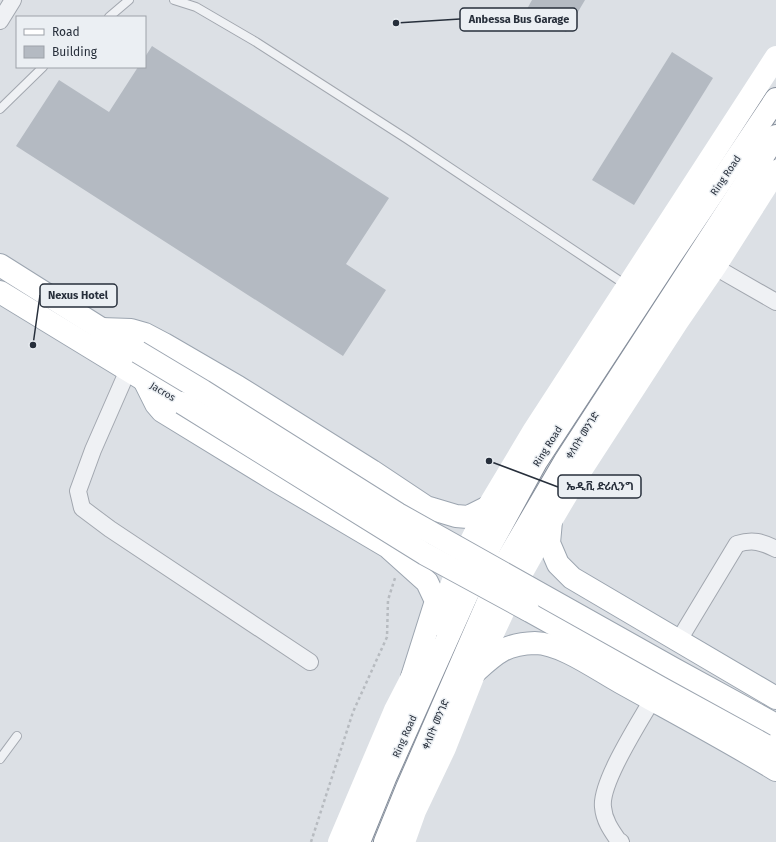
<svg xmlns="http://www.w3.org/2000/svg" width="776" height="842" font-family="'Fira Sans','Noto Sans Ethiopic',sans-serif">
	<rect width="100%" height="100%" fill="#dce0e5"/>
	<!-- building -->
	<g fill="#b4bac2">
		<polygon points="532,0 585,0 566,32 527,9"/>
		<polygon points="152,46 389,198 346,264 386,290 343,356 16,146 59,80 109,112 138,67 145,67 145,57"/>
		<polygon points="672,52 713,78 634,205 592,180"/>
	</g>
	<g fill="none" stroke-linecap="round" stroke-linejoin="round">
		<defs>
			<g id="lane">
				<polyline points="174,0 196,7 256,42 407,139 626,285"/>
				<polyline points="109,17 129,0"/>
				<polyline points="0,109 43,67"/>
				<polyline points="0,759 17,736"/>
			</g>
			<g id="street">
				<polyline points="0,21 13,0"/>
				<polyline points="715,267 776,302"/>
				<polyline points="128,370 93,450 78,491 82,508 110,529 310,662"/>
				<path d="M679,640L737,544C753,539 762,542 776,549"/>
				<path d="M621,842L618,840C611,830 604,820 603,807C600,783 639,723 652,700"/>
			</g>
			<g id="primary">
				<polyline points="0,265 138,352"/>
				<polyline points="0,292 182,403"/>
				<polyline points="101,329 131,330 145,334 164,344 238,387 372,471 426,507 456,516 468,517 488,507"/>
				<polyline points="144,380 156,404 162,411 273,479 388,547 427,582 436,601 412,677"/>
				<polyline points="551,521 549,543 558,564 572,578 776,698"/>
				<polyline points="528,610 776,748"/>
				<path d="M475,672C496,653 505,644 535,643C561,643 598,670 620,682C672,711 725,739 776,770"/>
			</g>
			<g id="highway">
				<polyline points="359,842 385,778 465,599 489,548 536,462 670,257 776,99"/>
				<polyline points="385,842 407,788 504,565 565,461 776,136"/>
			</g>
		</defs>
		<!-- lane casing -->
		<use href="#lane" stroke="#a2a7af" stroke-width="10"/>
		<!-- street casing -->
		<use href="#street" stroke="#a2a7af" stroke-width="18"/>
		<!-- primary casing -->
		<use href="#primary" stroke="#9ca5b0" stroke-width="24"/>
		<!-- highway casing -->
		<use href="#highway" stroke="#858e9b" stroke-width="24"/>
		<!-- path -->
		<polyline stroke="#b7bbc0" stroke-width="2.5" stroke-dasharray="3 3" stroke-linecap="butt" points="311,842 353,712 387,637 388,600 395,578"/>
		<!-- lane -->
		<use href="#lane" stroke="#eff1f4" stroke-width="8"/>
		<!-- street -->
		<use href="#street" stroke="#eff1f4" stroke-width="16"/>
		<!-- secondary -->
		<g stroke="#fff" stroke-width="22">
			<polyline points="435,624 463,557 488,507 534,430 776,57"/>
			<polyline points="339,842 395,710 412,677 420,659"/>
			<polyline points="404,842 415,811 445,748 475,672 519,578 551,521 582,469 678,321 715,267 776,171"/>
		</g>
		<!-- primary -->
		<use href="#primary" stroke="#fff" stroke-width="22"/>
		<!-- highway -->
		<use href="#highway" stroke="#fff" stroke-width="22"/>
		<defs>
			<g id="primary-bridge">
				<polyline points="138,352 203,391 398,514 674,669 776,725"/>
				<polyline points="182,403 425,554 528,610"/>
			</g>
		</defs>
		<!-- primary-bridge casing -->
		<use href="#primary-bridge" stroke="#9ca5b0" stroke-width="24" stroke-linecap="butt"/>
		<!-- primary-bridge -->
		<use href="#primary-bridge" stroke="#fff" stroke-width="22"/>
	</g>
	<g text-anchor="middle" stroke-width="3" stroke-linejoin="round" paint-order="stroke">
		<!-- street labels -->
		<g font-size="10" fill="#272f3b" stroke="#ebeff3">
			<text transform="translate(725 175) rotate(-56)" y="4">Ring Road</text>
			<text transform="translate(163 391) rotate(31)" y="4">Jacros</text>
			<text transform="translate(582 435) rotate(-58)" y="4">ቀለበት መንገድ</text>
			<text transform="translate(547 446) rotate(-58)" y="4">Ring Road</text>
			<text transform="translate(435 724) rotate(-67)" y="4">ቀለበት መንገድ</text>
			<text transform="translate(404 736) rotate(-66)" y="4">Ring Road</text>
		</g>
	</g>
	<!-- callouts -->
	<path fill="none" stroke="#272f3b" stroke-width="1.5" d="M396 23L460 19M33 345L40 295M489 461L558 487"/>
	<g fill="#272f3b" stroke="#ebeff3" stroke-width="1.5">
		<circle cx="396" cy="23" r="4"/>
		<circle cx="33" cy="345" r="4"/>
		<circle cx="489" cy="461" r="4"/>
	</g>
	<g fill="#ebeff3" stroke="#272f3b" stroke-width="1.5">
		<rect x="460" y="8" width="117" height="23" rx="4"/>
		<rect x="40" y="284" width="77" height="23" rx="4"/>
		<rect x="558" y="475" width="83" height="23" rx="4"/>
	</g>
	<g font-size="11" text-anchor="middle" font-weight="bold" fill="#272f3b">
		<text x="519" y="23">Anbessa Bus Garage</text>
		<text x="78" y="299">Nexus Hotel</text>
		<text x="600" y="490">ኤዲቪ ድሪሊንግ</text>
	</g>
	<!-- legend -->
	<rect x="16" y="16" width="130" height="52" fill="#ebeff3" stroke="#9da2a9"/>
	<rect x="24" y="29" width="20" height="6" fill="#ffffff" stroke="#9da2a9"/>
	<text x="52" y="36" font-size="12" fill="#272f3b">Road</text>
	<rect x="24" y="46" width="20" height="12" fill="#b4bac2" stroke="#9da2a9"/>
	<text x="52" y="56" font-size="12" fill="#272f3b">Building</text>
</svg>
